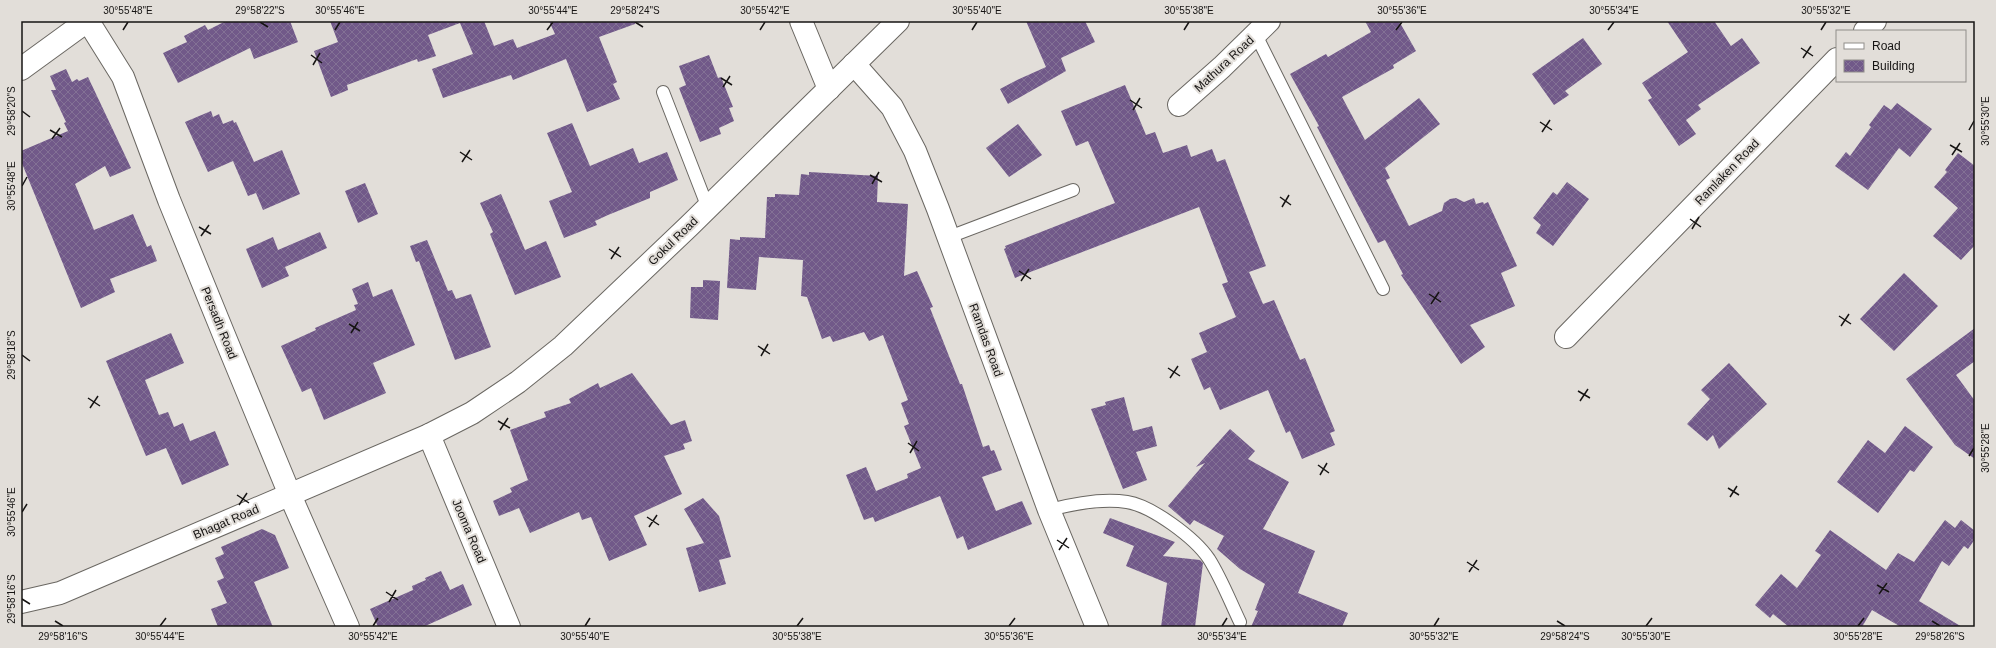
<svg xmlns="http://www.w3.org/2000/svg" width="1996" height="648" font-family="Helvetica,sans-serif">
	<defs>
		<pattern id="building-cross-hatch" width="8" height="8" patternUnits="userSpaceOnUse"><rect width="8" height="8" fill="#715989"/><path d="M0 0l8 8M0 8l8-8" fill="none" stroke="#837195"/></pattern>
	</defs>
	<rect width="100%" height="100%" fill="#e2ded9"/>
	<!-- building -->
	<g fill="url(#building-cross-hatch)">
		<polygon points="226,21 290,21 298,42 254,59 250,48 178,83 163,53 187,42 184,36 205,25 208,30"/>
		<polygon points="330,21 484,21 494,46 513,39 517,48 555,34 549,21 635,21 635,24 599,37 617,82 613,84 620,99 587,112 566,59 513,80 511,75 443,98 432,69 473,54 460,23 428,35 436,56 418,62 417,59 347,85 348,90 331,97 314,51 338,42"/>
		<polygon points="1026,21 1085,21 1095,42 1061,58 1066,71 1008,104 1000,89 1017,80 1046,67"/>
		<polygon points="1365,21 1399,21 1416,51 1393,65 1394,68 1342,97 1365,140 1419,98 1440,124 1385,168 1390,178 1386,180 1409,226 1442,211 1444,203 1450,199 1456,198 1464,202 1474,198 1476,204 1483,202 1484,204 1488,202 1517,266 1501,273 1515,306 1470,325 1485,347 1461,364 1401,275 1403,274 1385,240 1378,243 1317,127 1319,126 1290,74 1326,54 1328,57 1371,32"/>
		<polygon points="1667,21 1714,21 1731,46 1742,38 1760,63 1698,105 1701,109 1686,120 1696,134 1679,146 1648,100 1652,98 1642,83 1688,52"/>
		<polygon points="1583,38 1602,64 1565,91 1569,95 1554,105 1532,74"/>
		<polygon points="709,55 718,78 721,77 733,107 729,108 734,121 719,128 721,134 700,142 679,88 686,85 679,66"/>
		<polygon points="66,69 72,82 77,79 79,81 88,77 131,168 110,177 105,166 75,184 94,230 133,214 147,247 151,245 157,261 110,279 115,292 81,308 21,161 21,151 68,131 64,123 66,122 51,90 56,90 50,76"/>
		<polygon points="1125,85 1146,135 1155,132 1163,153 1187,145 1191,157 1212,149 1217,162 1225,159 1266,266 1249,272 1263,304 1274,300 1300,360 1305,358 1335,431 1330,433 1335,445 1302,459 1290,431 1286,433 1268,390 1220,410 1210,387 1204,390 1191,359 1207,352 1199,333 1236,317 1222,284 1228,282 1199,207 1015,278 1004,249 1006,248 1005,246 1115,203 1088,141 1076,146 1061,111"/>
		<polygon points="1897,103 1932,129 1910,157 1899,148 1868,190 1835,166 1846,152 1850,156 1871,127 1869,125 1884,105 1891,110"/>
		<polygon points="211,111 213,117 219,114 223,124 233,120 234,123 236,122 254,162 282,150 300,194 263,210 256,193 248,196 233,161 208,172 185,122"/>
		<polygon points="572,123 590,166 633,148 639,163 667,152 678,180 650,192 650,198 608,215 595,221 597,225 564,238 549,201 572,192 547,133"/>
		<polygon points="1018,124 1042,155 1009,177 986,148"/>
		<polygon points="1958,153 1975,166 1975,245 1961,260 1933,236 1958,208 1934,187 1947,172 1945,170"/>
		<polygon points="809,172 878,176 877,202 908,204 904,276 917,271 933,307 930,308 960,384 962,384 983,447 989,445 991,451 994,450 1002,470 982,477 996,511 1022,501 1032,524 968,550 963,536 957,539 940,496 875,522 873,517 864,520 846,475 866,467 876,491 908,478 907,474 921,468 904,426 909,424 901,403 908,400 883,335 869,341 864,332 833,342 830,336 822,339 807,297 801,296 803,260 759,257 756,290 727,288 730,239 740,240 740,237 765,238 767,197 775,197 775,194 799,195 801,174 809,175"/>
		<polygon points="1567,182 1589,199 1553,246 1536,233 1541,225 1533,218 1553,192 1557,195"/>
		<polygon points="365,183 378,214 358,223 345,191"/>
		<polygon points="501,194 525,250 546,241 561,277 515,295 490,234 493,232 480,203"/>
		<polygon points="320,232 327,248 285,267 289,276 262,288 246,249 273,237 278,250"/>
		<polygon points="427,240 448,291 452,290 456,299 471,294 491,347 455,360 419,261 416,262 410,246"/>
		<polygon points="1904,273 1938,306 1894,351 1860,319"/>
		<polygon points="703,280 720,281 718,320 690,318 691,287 703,287"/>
		<polygon points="368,282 373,297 392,289 415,345 373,363 386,393 324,420 311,388 302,392 281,346 316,330 315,328 356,310 354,305 358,304 352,289"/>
		<polygon points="1975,328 1975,361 1956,375 1975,401 1975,459 1955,445 1906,379"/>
		<polygon points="171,333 184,363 145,380 159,415 168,412 174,427 183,423 190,441 215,431 229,465 182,485 166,448 146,456 106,361"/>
		<polygon points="1729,363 1767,404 1719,449 1713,435 1707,441 1687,424 1710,399 1701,390"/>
		<polygon points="632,373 671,425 685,420 692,441 683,444 685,449 664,456 682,494 634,516 647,545 609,561 591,517 582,520 579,512 530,533 519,508 499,516 493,501 512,492 510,488 528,480 510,430 546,417 544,412 571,403 569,399 598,383 600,388"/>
		<polygon points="1124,397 1133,431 1152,426 1157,446 1136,452 1147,480 1123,489 1091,409 1106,405 1105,402"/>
		<polygon points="1905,426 1933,447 1914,472 1910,470 1878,513 1837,482 1868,440 1885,453"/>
		<polygon points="1230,429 1255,451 1248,459 1289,482 1263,529 1315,551 1298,593 1348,613 1342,627 1251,627 1258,611 1255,610 1265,584 1240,569 1217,549 1224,536 1194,520 1190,525 1168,506 1205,463 1196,467"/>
		<polygon points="703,498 719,516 731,557 719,560 726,584 699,592 686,548 704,543 684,509"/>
		<polygon points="1110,518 1175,542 1163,556 1200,560 1203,563 1195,627 1161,627 1167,583 1126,566 1134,546 1103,533"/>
		<polygon points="1945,520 1955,528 1961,520 1975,531 1975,539 1968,549 1964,546 1949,566 1942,561 1919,601 1962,627 1901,627 1872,610 1862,627 1789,627 1773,614 1770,618 1755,605 1781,574 1797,588 1821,555 1815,551 1830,530 1886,570 1898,553 1914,562"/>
		<polygon points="262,529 275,535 289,568 254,582 273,627 218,627 211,609 227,603 217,581 224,578 215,558 224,554 221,547"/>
		<polygon points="441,571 450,590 463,584 472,605 423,627 378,627 370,609 413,590 412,586 426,580 425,578"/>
	</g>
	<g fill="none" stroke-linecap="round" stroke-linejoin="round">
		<defs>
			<g id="service">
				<polyline points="1256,35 1383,289"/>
				<polyline points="663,92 708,208"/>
				<polyline points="949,237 1073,190"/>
				<path d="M1049,510C1072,504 1103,498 1127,502C1152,506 1195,538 1209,559C1221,578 1230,601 1240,622"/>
			</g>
			<g id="minor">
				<polyline points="88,21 123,77 169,200 224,335 290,495 348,627"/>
				<polyline points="801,21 829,89"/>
				<polyline points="1865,31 1875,21"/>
				<polyline points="854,64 892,107 915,151 938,209 1049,510 1097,627"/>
				<polyline points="21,69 87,21"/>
				<polyline points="1179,105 1222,67 1269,21"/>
				<polyline points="1566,337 1837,59"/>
				<polyline points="429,435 509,627"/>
				<polyline points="21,602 60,593 429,435 472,413 518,382 563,346 689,226 898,21"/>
			</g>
		</defs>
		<!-- service casing -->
		<use href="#service" stroke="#6a6762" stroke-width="14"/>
		<!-- minor casing -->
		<use href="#minor" stroke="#6a6762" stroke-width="24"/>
		<!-- service -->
		<use href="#service" stroke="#fff" stroke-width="12"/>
		<!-- minor -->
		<use href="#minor" stroke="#fff" stroke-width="22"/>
	</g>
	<!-- ticks -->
	<path fill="none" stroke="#161413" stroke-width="1.5" d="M260,22L268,27M635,22L643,27M123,30L128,22M335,30L340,22M547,30L553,22M760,30L765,22M972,30L977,22M1184,30L1189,22M1396,30L1402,22M1608,30L1614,22M1821,30L1826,22M1801,48L1813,56M311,55L322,63M1803,58L1811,46M313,65L320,53M721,78L732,85M723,87L730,76M1130,100L1142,108M1133,110L1140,98M22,111L30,117M1540,122L1552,130M50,130L62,137M1969,130L1974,121M1542,132L1550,120M52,139L60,128M1950,145L1962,152M460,152L472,160M1952,155L1960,143M462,162L470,150M870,175L882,182M872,184L879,172M22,186L27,177M1280,197L1291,205M1282,207L1289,195M1690,219L1701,227M199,227L211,234M1692,229L1699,217M201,236L209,225M609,249L621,257M611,259L619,247M1019,271L1031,279M1021,281L1029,269M1429,294L1441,302M1431,304L1439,292M1839,316L1851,324M349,324L360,331M1841,326L1849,314M351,333L358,322M758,346L770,354M22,355L30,361M761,356L768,344M1168,368L1180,376M1170,378L1178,366M1578,391L1590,398M88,398L100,406M1580,401L1588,389M90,408L98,396M498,421L510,428M500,430L508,418M908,443L919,451M910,453L917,441M1969,456L1974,448M1318,465L1329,473M1320,475L1327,463M1728,488L1739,495M237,495L249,503M1730,497L1737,486M239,505L247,493M22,512L27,504M647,517L659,525M649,527L657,515M1057,540L1069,548M1059,550L1067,538M1467,562L1479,570M1469,572L1477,560M1877,585L1889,592M386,592L398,600M1879,594L1887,583M22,599L30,604M389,602L396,590M55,621L63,626M1557,621L1565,626M1932,621L1940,626M160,626L166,618M373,626L378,618M585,626L590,618M797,626L803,618M1009,626L1015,618M1222,626L1227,618M1434,626L1439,618M1646,626L1652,618M1858,626L1864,618"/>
	<g text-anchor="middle" stroke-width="4" stroke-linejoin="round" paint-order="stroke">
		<!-- street labels -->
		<g font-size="12" fill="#161413" stroke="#e2ded9">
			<text transform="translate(1224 64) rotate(-43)" y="4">Mathura Road</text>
			<text transform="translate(1727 172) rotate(-46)" y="4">Ramlaken Road</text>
			<text transform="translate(673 241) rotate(-44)" y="4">Gokul Road</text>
			<text transform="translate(219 323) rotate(68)" y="4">Persadh Road</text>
			<text transform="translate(986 340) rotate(70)" y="4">Ramdas Road</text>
			<text transform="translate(226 522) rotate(-23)" y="4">Bhagat Road</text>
			<text transform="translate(469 531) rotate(67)" y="4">Jooma Road</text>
		</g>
	</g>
	<!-- border -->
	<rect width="1996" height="648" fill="none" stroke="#e2ded9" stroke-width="44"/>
	<!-- legend -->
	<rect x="1836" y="30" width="130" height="52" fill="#e2ded9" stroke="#908d8a"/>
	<rect x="1844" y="43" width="20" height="6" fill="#ffffff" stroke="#908d8a"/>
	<text x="1872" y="50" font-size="12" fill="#161413">Road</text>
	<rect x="1844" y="60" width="20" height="12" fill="url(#building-cross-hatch)" stroke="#908d8a"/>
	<text x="1872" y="70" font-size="12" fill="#161413">Building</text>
	<rect x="22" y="22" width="1952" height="604" fill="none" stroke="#161413" stroke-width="1.5"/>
	<g font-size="10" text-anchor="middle" fill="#161413">
		<text x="128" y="14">30°55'48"E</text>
		<text x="260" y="14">29°58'22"S</text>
		<text x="340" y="14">30°55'46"E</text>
		<text x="553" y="14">30°55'44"E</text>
		<text x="635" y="14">29°58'24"S</text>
		<text x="765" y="14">30°55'42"E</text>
		<text x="977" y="14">30°55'40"E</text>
		<text x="1189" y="14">30°55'38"E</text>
		<text x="1402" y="14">30°55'36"E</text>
		<text x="1614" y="14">30°55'34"E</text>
		<text x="1826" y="14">30°55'32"E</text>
		<text transform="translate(11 111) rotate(-90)" y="4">29°58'20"S</text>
		<text transform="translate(1985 121) rotate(-90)" y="4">30°55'30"E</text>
		<text transform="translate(11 186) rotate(-90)" y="4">30°55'48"E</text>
		<text transform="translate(11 355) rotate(-90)" y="4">29°58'18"S</text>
		<text transform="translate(1985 448) rotate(-90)" y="4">30°55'28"E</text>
		<text transform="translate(11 512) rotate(-90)" y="4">30°55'46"E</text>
		<text transform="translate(11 599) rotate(-90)" y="4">29°58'16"S</text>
		<text x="63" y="640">29°58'16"S</text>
		<text x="160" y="640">30°55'44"E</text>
		<text x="373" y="640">30°55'42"E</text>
		<text x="585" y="640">30°55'40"E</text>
		<text x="797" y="640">30°55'38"E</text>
		<text x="1009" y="640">30°55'36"E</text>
		<text x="1222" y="640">30°55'34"E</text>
		<text x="1434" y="640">30°55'32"E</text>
		<text x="1565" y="640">29°58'24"S</text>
		<text x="1646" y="640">30°55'30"E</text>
		<text x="1858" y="640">30°55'28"E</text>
		<text x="1940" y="640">29°58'26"S</text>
	</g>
</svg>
